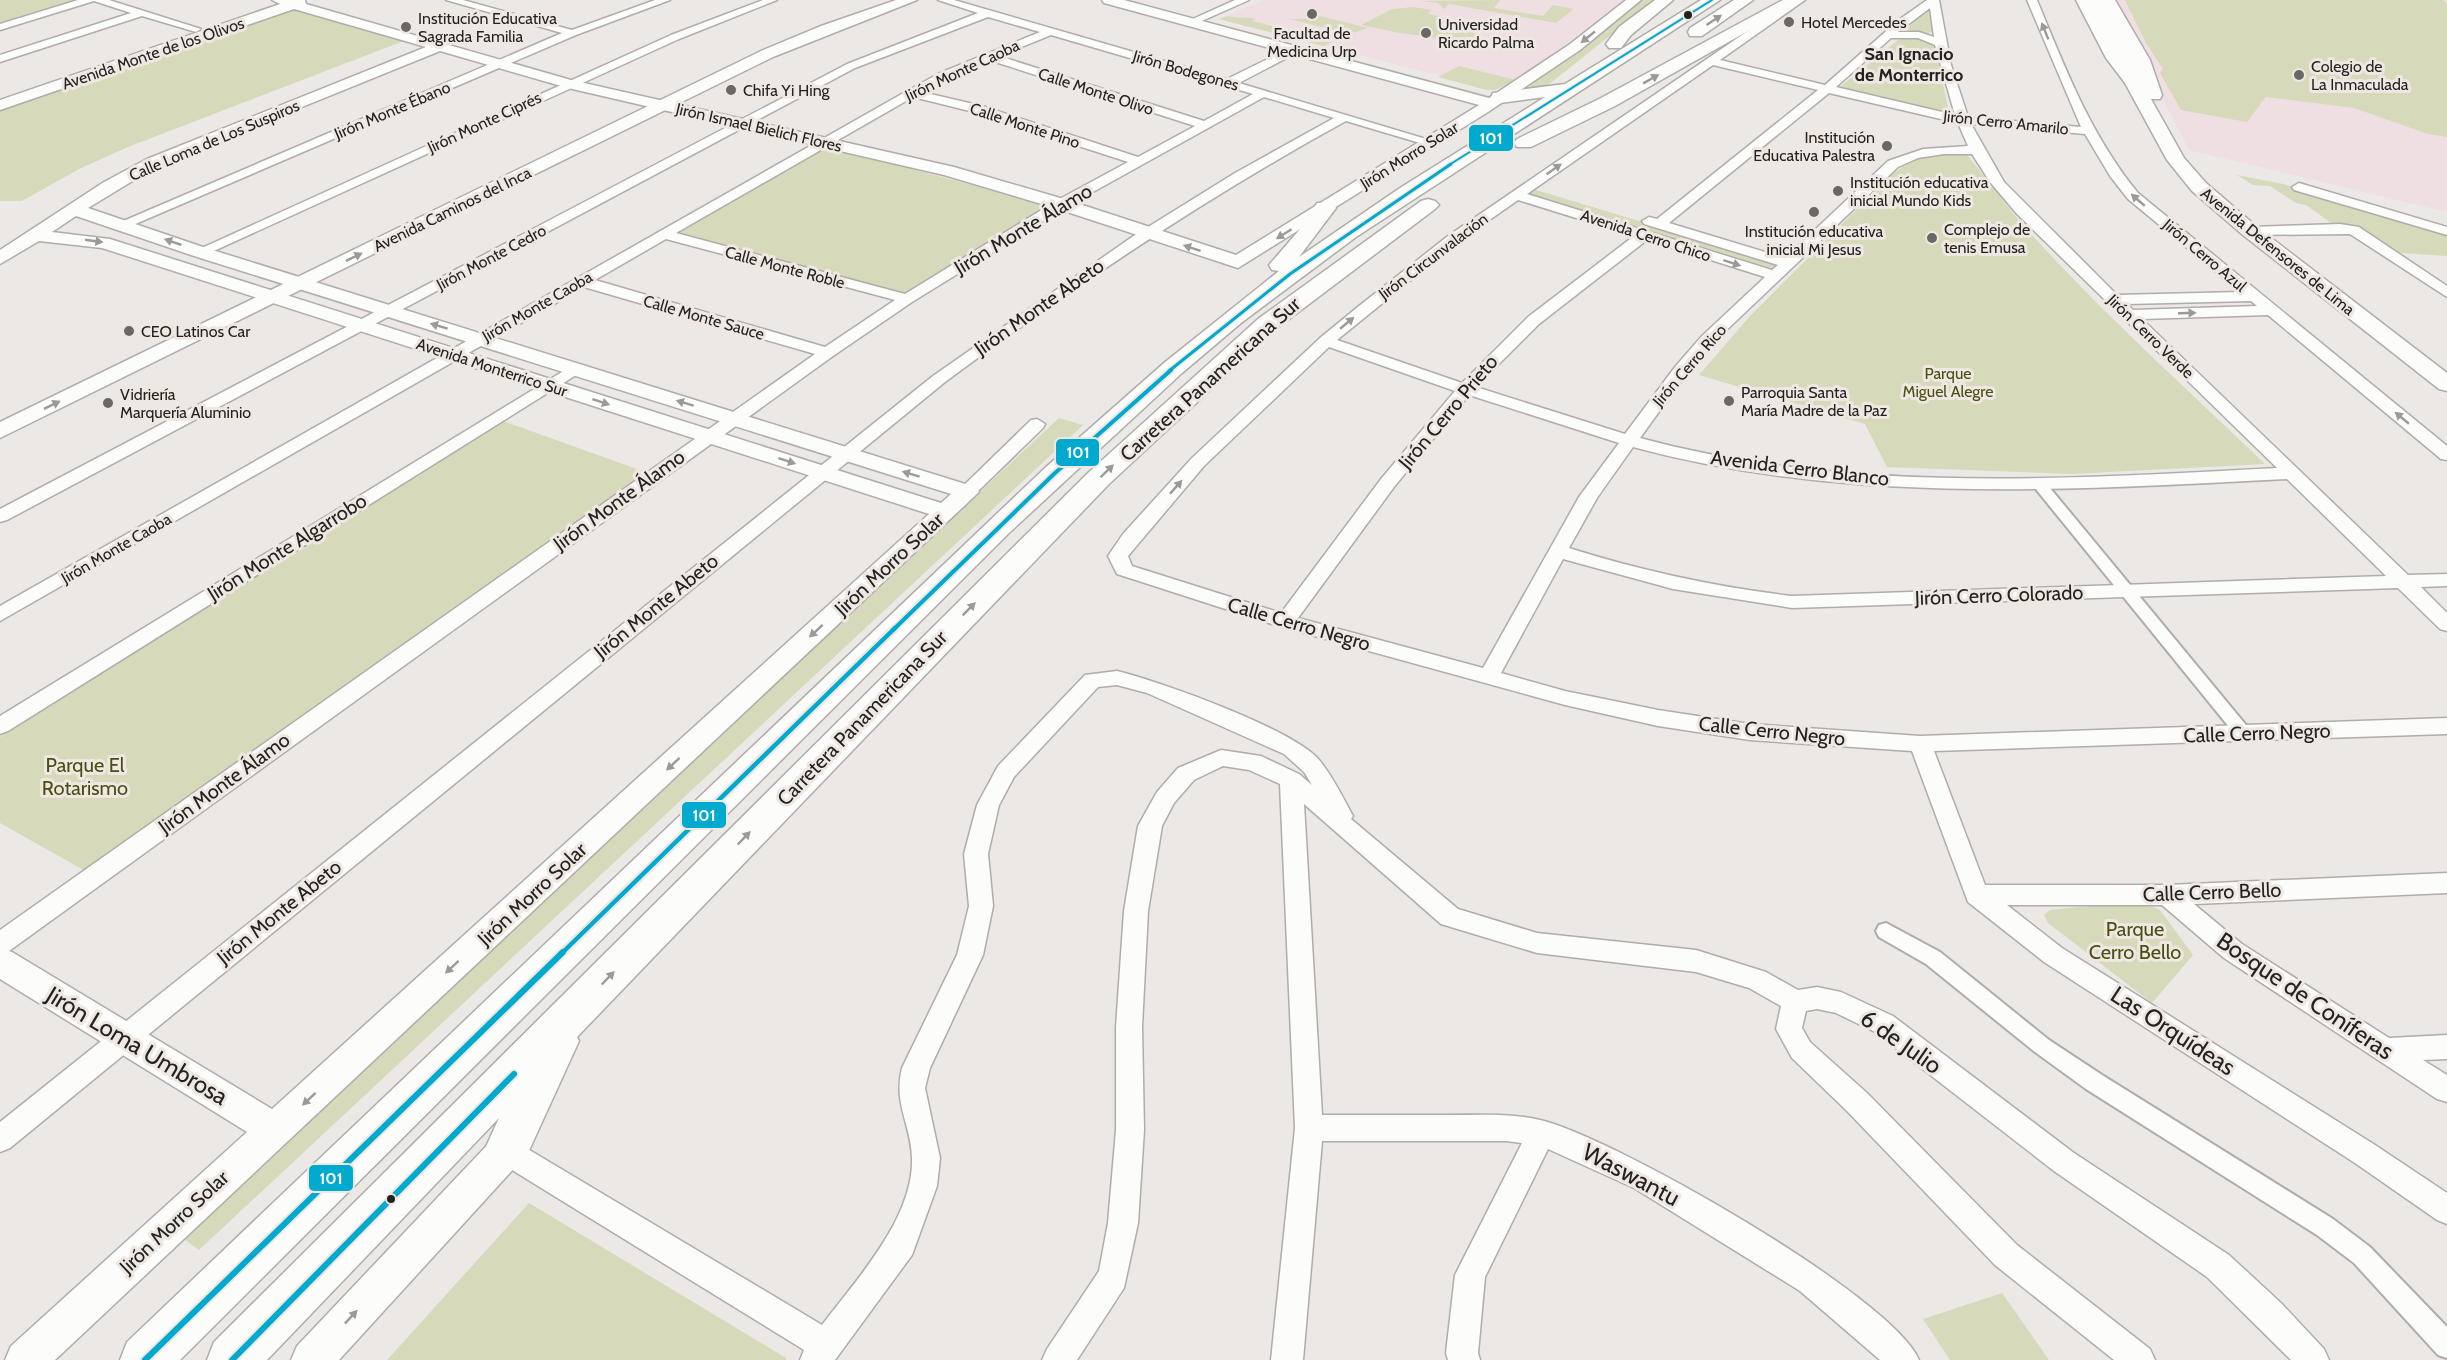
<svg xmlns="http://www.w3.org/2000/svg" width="2447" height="1360" font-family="Cabin,sans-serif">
	<rect width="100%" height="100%" fill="#ece8e5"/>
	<!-- education -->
	<g fill="#efdfe2">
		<polygon points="1263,0 1623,0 1551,55 1516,80 1495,90 1219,19"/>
		<polygon points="2112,0 2447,0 2447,212 2189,150"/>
	</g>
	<!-- green -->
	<g fill="#d7d9bb">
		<polygon points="0,0 76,0 0,24"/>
		<polygon points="1500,0 1494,8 1543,16 1553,5 1574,9 1556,23 1449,4 1444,9 1438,3 1422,1"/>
		<polygon points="1642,0 1655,0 1548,85 1533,88 1529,85"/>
		<polygon points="2125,0 2443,0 2447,4 2447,137 2428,134 2354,108 2266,97 2247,122 2181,110 2160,73 2163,69 2146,43"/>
		<polygon points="294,6 409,39 128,147 79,169 22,201 0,201 0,109"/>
		<polygon points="1414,7 1432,10 1428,14 1485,25 1468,42 1400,33 1361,25 1392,9"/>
		<polygon points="1928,9 1933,31 1926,34 1909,30 1907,28"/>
		<polygon points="1316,15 1368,28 1349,34 1290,19 1304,19"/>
		<path d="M1227,16C1238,19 1246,16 1256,19L1253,21L1332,42L1323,46L1219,19Z"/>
		<polygon points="1212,22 1489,96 1485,98 1208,24"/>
		<polygon points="1908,38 1925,40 1934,44 1949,112 1840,87 1898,40"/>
		<polygon points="1459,66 1516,80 1495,90 1487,90 1438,77"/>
		<polygon points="825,146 1047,205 905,295 678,232"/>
		<path d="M1965,154C1970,156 2008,207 2016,217C2093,305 2181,383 2265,464L2070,474L1887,467L1865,424L1699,375L1751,315L1889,177C1915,157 1931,151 1965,154Z"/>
		<polygon points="2237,175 2283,184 2447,234 2447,256 2401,253 2367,232 2334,225 2306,205 2296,203 2270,186 2253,185"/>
		<polygon points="1533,189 1778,263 1772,268 1526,193"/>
		<polygon points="1059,418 1083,425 199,1250 181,1237"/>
		<polygon points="503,421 648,473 87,872 0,823 0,737"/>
		<polygon points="2137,901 2160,910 2193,955 2152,1003 2048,923 2044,915 2050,910"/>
		<polygon points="529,1203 786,1358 786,1360 387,1360"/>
		<polygon points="2002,1293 2049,1360 1950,1360 1923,1319"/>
	</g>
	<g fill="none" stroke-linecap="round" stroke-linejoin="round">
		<defs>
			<g id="pedestrian">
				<polygon points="2040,481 2045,482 2250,730 2253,734 2250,738 2238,738 2035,488 2033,485"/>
				<polygon points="1886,923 1940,952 2049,1040 2102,1075 2333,1219 2370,1247 2447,1327 2447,1358 2438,1355 2354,1263 2317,1235 2086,1089 2035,1052 1926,964 1879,937 1876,931 1879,925"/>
			</g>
			<g id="minor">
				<polygon points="78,0 109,0 201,29 196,32 142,16 0,62 0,55 131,13 94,1 0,30 0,24"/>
				<polygon points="446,0 463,0 572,30 655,0 670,0 576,35 126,228 116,228 114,225 562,33"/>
				<polygon points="763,0 777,0 679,39 205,255 195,255 193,252 671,35"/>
				<path d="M938,0H954L1227,79L1290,48H1298V52L1239,83L1436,142L1430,146L1346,121C1205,198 1073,287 945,382L10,1148L0,1152V1122L933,376L1132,237L1235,173L1334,118L1264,97L1066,207L912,302L833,356L9,951L0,954V930L815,354L584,287L0,621V606L907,91L940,73L1040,32L988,17L855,68L7,520L0,522V509L847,64L978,13ZM1051,35L1253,94L1204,121L999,56ZM989,60L1195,126L1138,157L982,106L922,92ZM913,97L974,112L1128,162L1056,201L905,294L676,233ZM666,239L895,300L825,347L595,280Z"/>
				<polygon points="1235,0 1249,0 1195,24 1186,22"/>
				<path d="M1793,0H1805L1720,60L1825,85L1900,19L1927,0H1939L1951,65L1968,117L2081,127L2027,0H2037C2065,68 2091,136 2138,193L2447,446V460L2441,459L2268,315L2142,319L2408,575L2447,574V586L2421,587L2447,613V631L2440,629L2398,588L1792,608L1673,589L1563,559L1501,673L1565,691L1658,710L1750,724L1920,736L2447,718V734L1934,751L1985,885H2167L2447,873V893L2194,904L2242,944L2389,1038L2447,1035V1059L2423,1060L2447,1075V1102L2437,1099L2224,958L2162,905H2007L2062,948L2375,1145L2447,1193V1224L2437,1220L2355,1163L2044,962L1968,902L1912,751L1750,740L1658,726L1565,705L1278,626L1117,574L1108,556L1123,534L1192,458L1320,338L1359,306L1448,236ZM1930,8L1934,37L1919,32H1898ZM1891,38H1918L1935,45L1955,115L1836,87ZM1713,65L1818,90L1657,219L1649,217L1642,221L1644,224L1778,265L1772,270L1527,194ZM1829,93L1958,123L1968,146L1923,149L1888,161L1785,258L1669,223ZM1971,124L2085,134L2110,176L2128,199L2240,292L2117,295L2004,182ZM1944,154H1972L1990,182L2017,214L2277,468C2065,479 1847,494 1640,438L1687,373L1714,342L1898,167L1918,158ZM1518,200L1634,236L1528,317L1462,383L1337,340L1458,242ZM1647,240L1765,277L1702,336L1675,367L1625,434L1476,387L1539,324ZM2251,301L2257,306L2133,310L2127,304ZM1329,347L1455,391L1381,479L1281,613L1132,566L1128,556L1204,466ZM1469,395L1619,443L1579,497L1483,668L1298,618L1394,487ZM1633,447C1847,505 2069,490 2287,479L2386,576L1792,596C1716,587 1642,571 1569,548L1597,498Z"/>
				<polygon points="2299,183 2447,227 2447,235 2294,190 2292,187"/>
				<polygon points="2340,224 2359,227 2447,286 2447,297 2350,234 2250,235 2243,231 2250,227"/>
				<polygon points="575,364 583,369 581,372 8,731 0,734 0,716"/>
				<polygon points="1037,419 1045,424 1043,428 973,496 961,496 958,492 961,488 1031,420"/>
				<path d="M1117,671C1159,681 1296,730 1320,761C1333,777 1343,798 1353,816L1351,819L1458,909L1537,933L1696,950L1766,972L1798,990L1817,987L1841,992L1893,1016L2074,1153L2229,1255L2281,1303L2324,1349L2329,1360H2291L2207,1277L2054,1171L1875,1032L1836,1013L1817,1009L1806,1011L1802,1028L1810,1042L1867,1093L2017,1245L2150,1349L2155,1360H2114L1995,1265L1847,1111L1792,1058L1776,1029L1781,1006L1749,988L1696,972L1537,953L1441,924L1304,804L1322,1115C1365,1115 1407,1115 1449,1115C1480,1115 1510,1113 1540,1120C1611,1136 1892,1296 1919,1360H1880L1800,1291L1634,1188L1548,1149L1485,1277L1478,1353L1480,1360H1448L1446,1353L1455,1275L1522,1143L1506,1141H1322L1303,1360H1271L1295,1128L1280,784L1249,770L1223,766L1194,780L1174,803L1162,826L1148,911L1142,1027L1144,1130L1138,1223L1124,1288L1077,1360H1042L1047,1349L1099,1271L1108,1223L1116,1130V1027L1124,911L1138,826L1157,792L1178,768L1221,750L1261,756L1299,774L1312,785L1304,772L1284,754L1147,693L1117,685L1098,687L1014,777L999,805L988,854L993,906L983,955L930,1068L925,1088L940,1158L937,1186L912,1255L835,1360H800L804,1350L496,1160L492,1151L496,1142L506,1138L516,1142L822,1325C856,1280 914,1218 912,1158C911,1124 893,1104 902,1068L957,955L969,906L964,854L977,805L998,766L1085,675Z"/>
			</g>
			<g id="tertiary">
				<path d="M272,0H305L306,4L571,80L954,167L1067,200L1236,255L1479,105L1104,3L1102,0H1124L1489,98L1570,44L1626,0H1641L1580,50L1488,112L1238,268L1055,208L944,175L568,88L440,51L159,165L88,208L206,248L975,487L979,492L55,1360H5L11,1346L247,1132L0,979V948L12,952L272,1109L929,514L102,248L39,241L0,264V250L104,182L147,159L426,47L294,9L0,110V100L280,4ZM76,216L194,256L951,494L941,503L110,239L52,232Z"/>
				<polygon points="506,1134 519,1139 524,1151 519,1163 339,1360 291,1360 297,1346 493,1139"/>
			</g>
			<g id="secondary">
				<polygon points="896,0 917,0 773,57 0,438 0,422 761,51 821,26"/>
				<polygon points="2076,0 2090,0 2121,57 2141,82 2134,60 2101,0 2115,0 2150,60 2162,95 2160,99 2151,99 2184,158 2206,183 2257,227 2447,373 2447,391 2439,389 2243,235 2192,191 2167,160 2125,83 2106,58"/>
			</g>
			<g id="motorway">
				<polygon points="1655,0 1673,0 1631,35 1621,48 1609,48 1606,44 1619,27"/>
				<polygon points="1701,0 1720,0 1356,237 1241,323 1182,373 1009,533 180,1360 120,1360 127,1342 1046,467 1164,363 1279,271 1272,270 1269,265 1301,228 1317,203 1333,203 1336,208 1299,257 1400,188 1545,97 1500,103 1491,97 1493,93 1565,84"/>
				<polygon points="1734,0 1753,0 1702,36 1690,36 1688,32 1690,28"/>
				<polygon points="1783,0 1803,0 1615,106 1531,147 1517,147 1514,143 1517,139 1601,98"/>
				<polygon points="2089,0 2105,0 2136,60 2142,82 2139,86 2133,87 2124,82 2118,60"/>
				<polygon points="1428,199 1435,201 1439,205 1435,209 1276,329 1109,484 577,1037 579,1041 522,1166 506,1172 490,1166 484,1151 499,1118 267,1360 207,1360 214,1342 1089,472 1258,319 1421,201"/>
			</g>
		</defs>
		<!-- pedestrian casing -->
		<use href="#pedestrian" stroke="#afacaa" stroke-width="4"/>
		<!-- minor casing -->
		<use href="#minor" stroke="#afacaa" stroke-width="3"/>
		<!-- tertiary casing -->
		<use href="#tertiary" stroke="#afacaa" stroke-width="3"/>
		<!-- secondary casing -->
		<use href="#secondary" stroke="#afacaa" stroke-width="3"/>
		<!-- motorway casing -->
		<use href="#motorway" stroke="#afacaa" stroke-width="3"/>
		<!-- pedestrian -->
		<use href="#pedestrian" fill="#fcfcfb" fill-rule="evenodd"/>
		<!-- minor -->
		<use href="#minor" fill="#fcfcfb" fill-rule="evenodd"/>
		<!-- tertiary -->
		<use href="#tertiary" fill="#fcfcfb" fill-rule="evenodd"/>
		<!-- secondary -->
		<use href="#secondary" fill="#fcfcfb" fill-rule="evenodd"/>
		<!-- motorway -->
		<use href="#motorway" fill="#fcfcfb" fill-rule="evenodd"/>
		<defs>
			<polyline id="bus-1-far4" points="1449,165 1712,0"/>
			<polyline id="bus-1-far3" points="1169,371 1290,274 1451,164"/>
			<polyline id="bus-1-far2" points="893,630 1055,473 1171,370"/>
			<polyline id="bus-1-far1" points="561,954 895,628"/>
			<g id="bus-1">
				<polyline points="145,1360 563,952"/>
				<polyline points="232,1360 514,1074"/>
			</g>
		</defs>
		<!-- bus-1-far4 casing -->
		<use href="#bus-1-far4" stroke="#efe8e2" stroke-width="4.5"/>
		<!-- bus-1-far3 casing -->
		<use href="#bus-1-far3" stroke="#efe8e2" stroke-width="6"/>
		<!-- bus-1-far2 casing -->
		<use href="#bus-1-far2" stroke="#efe8e2" stroke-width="8"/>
		<!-- bus-1-far1 casing -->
		<use href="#bus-1-far1" stroke="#efe8e2" stroke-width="9"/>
		<!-- bus-1 casing -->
		<use href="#bus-1" stroke="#efe8e2" stroke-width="10"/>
		<!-- bus-1-far4 -->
		<use href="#bus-1-far4" stroke="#00a9ce" stroke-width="2"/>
		<!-- bus-1-far3 -->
		<use href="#bus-1-far3" stroke="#00a9ce" stroke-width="3"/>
		<!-- bus-1-far2 -->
		<use href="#bus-1-far2" stroke="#00a9ce" stroke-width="4"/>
		<!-- bus-1-far1 -->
		<use href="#bus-1-far1" stroke="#00a9ce" stroke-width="4.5"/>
		<!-- bus-1 -->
		<use href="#bus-1" stroke="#00a9ce" stroke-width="6"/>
	</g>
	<!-- one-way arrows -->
	<defs><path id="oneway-solid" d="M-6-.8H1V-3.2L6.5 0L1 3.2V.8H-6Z" transform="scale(1.5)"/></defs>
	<g fill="#9b9a98">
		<use href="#oneway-solid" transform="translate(1714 20) rotate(-33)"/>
		<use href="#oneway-solid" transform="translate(2045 31) rotate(-112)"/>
		<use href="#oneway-solid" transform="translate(1588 37) rotate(141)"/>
		<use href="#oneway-solid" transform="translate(1651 79) rotate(-29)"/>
		<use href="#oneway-solid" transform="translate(1554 169) rotate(-35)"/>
		<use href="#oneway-solid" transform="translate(2138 200) rotate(-139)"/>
		<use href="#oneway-solid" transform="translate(1284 234) rotate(148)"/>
		<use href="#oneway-solid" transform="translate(94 241) rotate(8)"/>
		<use href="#oneway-solid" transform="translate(173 242) rotate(-161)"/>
		<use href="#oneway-solid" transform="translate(1192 248) rotate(-162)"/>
		<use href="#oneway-solid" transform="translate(354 257) rotate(-26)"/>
		<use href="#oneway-solid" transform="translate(1732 263) rotate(18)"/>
		<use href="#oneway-solid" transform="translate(2187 313) rotate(-2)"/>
		<use href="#oneway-solid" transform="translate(1347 323) rotate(-40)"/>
		<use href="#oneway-solid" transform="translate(439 326) rotate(-163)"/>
		<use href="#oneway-solid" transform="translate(601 402) rotate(18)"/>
		<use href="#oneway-solid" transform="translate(685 403) rotate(-163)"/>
		<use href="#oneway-solid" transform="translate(52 405) rotate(-26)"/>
		<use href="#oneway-solid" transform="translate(2402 418) rotate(-140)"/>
		<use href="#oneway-solid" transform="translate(787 461) rotate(18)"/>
		<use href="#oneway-solid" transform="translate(1107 471) rotate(-44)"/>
		<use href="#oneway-solid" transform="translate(911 474) rotate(-163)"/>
		<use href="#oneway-solid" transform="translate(1176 487) rotate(-48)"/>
		<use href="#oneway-solid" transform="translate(969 609) rotate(-45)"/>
		<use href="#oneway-solid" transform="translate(816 631) rotate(137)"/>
		<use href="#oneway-solid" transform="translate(673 764) rotate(137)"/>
		<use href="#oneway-solid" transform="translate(744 838) rotate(-46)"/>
		<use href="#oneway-solid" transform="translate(452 967) rotate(137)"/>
		<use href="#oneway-solid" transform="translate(608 978) rotate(-46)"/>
		<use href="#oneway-solid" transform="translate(309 1099) rotate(137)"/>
		<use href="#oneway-solid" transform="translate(351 1317) rotate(-47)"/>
	</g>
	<!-- markers -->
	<g fill="#6a6765" stroke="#efe8e2" stroke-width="2">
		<circle cx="1312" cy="14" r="6"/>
		<circle cx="1789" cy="22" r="6"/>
		<circle cx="406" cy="27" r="6"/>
		<circle cx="1426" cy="33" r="6"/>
		<circle cx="2299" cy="75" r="6"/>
		<circle cx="731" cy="90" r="6"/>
		<circle cx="1887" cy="146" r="6"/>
		<circle cx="1838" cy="191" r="6"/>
		<circle cx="1814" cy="212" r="6"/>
		<circle cx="1932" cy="238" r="6"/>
		<circle cx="129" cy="331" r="6"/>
		<circle cx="1729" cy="401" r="6"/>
		<circle cx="108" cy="403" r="6"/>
	</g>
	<g fill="#242220" stroke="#efe8e2" stroke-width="2">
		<circle cx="1688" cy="15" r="5"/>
		<circle cx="391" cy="1199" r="5"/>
	</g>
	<g text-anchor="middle" stroke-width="6" stroke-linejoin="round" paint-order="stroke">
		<!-- far-poi labels -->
		<g font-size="16" fill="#242220" stroke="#efe8e2" text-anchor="start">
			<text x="418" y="24">Institución Educativa<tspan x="418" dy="18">Sagrada Familia</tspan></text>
			<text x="1801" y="28">Hotel Mercedes</text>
			<text x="1438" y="30">Universidad<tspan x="1438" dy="18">Ricardo Palma</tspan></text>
			<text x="1312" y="39" text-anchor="middle">Facultad de<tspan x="1312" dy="18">Medicina Urp</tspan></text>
			<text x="2311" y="72">Colegio de<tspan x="2311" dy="18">La Inmaculada</tspan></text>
			<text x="743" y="96">Chifa Yi Hing</text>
			<text x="1875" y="143" text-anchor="end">Institución<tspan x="1875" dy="18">Educativa Palestra</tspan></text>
			<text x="1850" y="188">Institución educativa<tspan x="1850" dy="18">inicial Mundo Kids</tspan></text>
			<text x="1944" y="235">Complejo de<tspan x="1944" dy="18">tenis Emusa</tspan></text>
			<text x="1814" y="237" text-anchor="middle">Institución educativa<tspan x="1814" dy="18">inicial Mi Jesus</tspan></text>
			<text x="141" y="337">CEO Latinos Car</text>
			<text x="1741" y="398">Parroquia Santa<tspan x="1741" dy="18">María Madre de la Paz</tspan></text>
			<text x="120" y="400">Vidriería<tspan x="120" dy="18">Marquería Aluminio</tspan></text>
		</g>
		<!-- far-street labels -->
		<g font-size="16" fill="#242220" stroke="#efe8e2">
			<text transform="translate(153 53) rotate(-19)" y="6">Avenida Monte de los Olivos</text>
			<text transform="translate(962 70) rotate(-25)" y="6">Jirón Monte Caoba</text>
			<text transform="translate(1186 70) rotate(16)" y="6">Jirón Bodegones</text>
			<text transform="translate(1096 91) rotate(18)" y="6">Calle Monte Olivo</text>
			<text transform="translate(392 110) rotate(-23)" y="6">Jirón Monte Ébano</text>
			<text transform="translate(484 122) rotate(-25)" y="6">Jirón Monte Ciprés</text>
			<text transform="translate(2006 122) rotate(6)" y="6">Jirón Cerro Amarilo</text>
			<text transform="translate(1025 125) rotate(18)" y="6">Calle Monte Pino</text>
			<text transform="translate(759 127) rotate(13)" y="6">Jirón Ismael Bielich Flores</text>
			<text transform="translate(214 140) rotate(-23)" y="6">Calle Loma de Los Suspiros</text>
			<text transform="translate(1409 155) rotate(-32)" y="6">Jirón Morro Solar</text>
			<text transform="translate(452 209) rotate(-26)" y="6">Avenida Caminos del Inca</text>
			<text transform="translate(1646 235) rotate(18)" y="6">Avenida Cerro Chico</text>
			<text transform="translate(2278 251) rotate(39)" y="6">Avenida Defensores de Lima</text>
			<text transform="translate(2205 255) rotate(40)" y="6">Jirón Cerro Azul</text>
			<text transform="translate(1433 256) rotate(-37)" y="6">Jirón Circunvalación</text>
			<text transform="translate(491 257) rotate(-28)" y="6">Jirón Monte Cedro</text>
			<text transform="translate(785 267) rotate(15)" y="6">Calle Monte Roble</text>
			<text transform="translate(537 306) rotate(-30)" y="6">Jirón Monte Caoba</text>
			<text transform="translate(704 317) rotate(16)" y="6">Calle Monte Sauce</text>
			<text transform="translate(2151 336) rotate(44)" y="6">Jirón Cerro Verde</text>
			<text transform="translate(1689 365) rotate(-49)" y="6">Jirón Cerro Rico</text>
			<text transform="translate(492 367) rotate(18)" y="6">Avenida Monterrico Sur</text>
			<text transform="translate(116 548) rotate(-30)" y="6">Jirón Monte Caoba</text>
		</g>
		<!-- far-park labels -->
		<g font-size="16" fill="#494f11" stroke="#efe8e2">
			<text x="1948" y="379">Parque<tspan x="1948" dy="18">Miguel Alegre</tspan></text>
		</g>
		<!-- far-neighbourhood labels -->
		<g font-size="18" font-weight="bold" fill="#242220" stroke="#efe8e2">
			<text x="1909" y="60">San Ignacio<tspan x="1909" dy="21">de Monterrico</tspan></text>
		</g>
		<!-- street labels -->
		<g font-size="20" fill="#242220" stroke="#efe8e2">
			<text transform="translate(1023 229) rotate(-31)" y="7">Jirón Monte Álamo</text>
			<text transform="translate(1039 307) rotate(-35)" y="7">Jirón Monte Abeto</text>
			<text transform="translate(1210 379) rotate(-42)" y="7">Carretera Panamericana Sur</text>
			<text transform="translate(1448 412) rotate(-50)" y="7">Jirón Cerro Prieto</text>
			<text transform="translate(1800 468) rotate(7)" y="7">Avenida Cerro Blanco</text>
			<text transform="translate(619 500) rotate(-36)" y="7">Jirón Monte Álamo</text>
			<text transform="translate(287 547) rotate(-32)" y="7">Jirón Monte Algarrobo</text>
			<text transform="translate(889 564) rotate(-43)" y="7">Jirón Morro Solar</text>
			<text transform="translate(1999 595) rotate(-2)" y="7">Jirón Cerro Colorado</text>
			<text transform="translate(656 606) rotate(-39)" y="7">Jirón Monte Abeto</text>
			<text transform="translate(1299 624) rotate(16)" y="7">Calle Cerro Negro</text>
			<text transform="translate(862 718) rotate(-46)" y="7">Carretera Panamericana Sur</text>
			<text transform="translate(1772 731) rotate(6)" y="7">Calle Cerro Negro</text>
			<text transform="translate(2257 733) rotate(-2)" y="7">Calle Cerro Negro</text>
			<text transform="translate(224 783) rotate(-36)" y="7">Jirón Monte Álamo</text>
			<text transform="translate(2212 892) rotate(-2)" y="7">Calle Cerro Bello</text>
			<text transform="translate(532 894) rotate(-43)" y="7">Jirón Morro Solar</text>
			<text transform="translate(279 912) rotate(-39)" y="7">Jirón Monte Abeto</text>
			<text transform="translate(174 1222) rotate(-43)" y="7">Jirón Morro Solar</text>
		</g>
		<!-- park labels -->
		<g font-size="20" fill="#494f11" stroke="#efe8e2">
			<text x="85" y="772">Parque El<tspan x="85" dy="23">Rotarismo</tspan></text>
			<text x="2135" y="936">Parque<tspan x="2135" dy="23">Cerro Bello</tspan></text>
		</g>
		<!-- near-street labels -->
		<g font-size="24" fill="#242220" stroke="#efe8e2">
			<text transform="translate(2305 996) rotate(34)" y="8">Bosque de Coníferas</text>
			<text transform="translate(2173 1031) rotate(33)" y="8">Las Orquídeas</text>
			<text transform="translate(1901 1042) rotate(35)" y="8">6 de Julio</text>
			<text transform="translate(137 1046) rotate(31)" y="8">Jirón Loma Umbrosa</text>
			<text transform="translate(1631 1175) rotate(28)" y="8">Waswantu</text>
		</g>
	</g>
	<g stroke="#efe8e2" stroke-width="2">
		<rect x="1468" y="124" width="46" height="28" rx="6" fill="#00a9ce"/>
		<rect x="1055" y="438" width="45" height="29" rx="6" fill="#00a9ce"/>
		<rect x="681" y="801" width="46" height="28" rx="6" fill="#00a9ce"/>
		<rect x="308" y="1164" width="46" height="28" rx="6" fill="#00a9ce"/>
	</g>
	<g font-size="16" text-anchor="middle" font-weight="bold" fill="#fff">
		<text x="1491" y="144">101</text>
		<text x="1078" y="458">101</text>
		<text x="704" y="821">101</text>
		<text x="331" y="1184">101</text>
	</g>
</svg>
